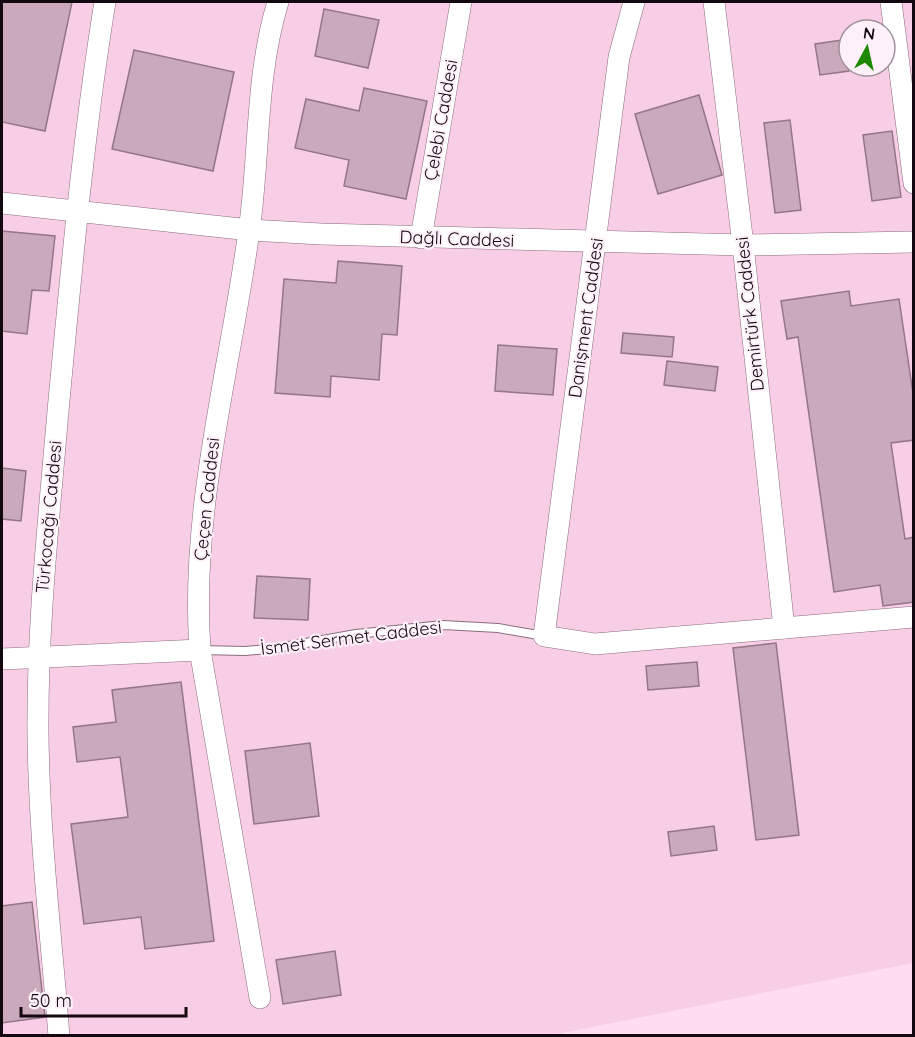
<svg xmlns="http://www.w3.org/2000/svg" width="915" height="1037" font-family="Quicksand,sans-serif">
	<rect width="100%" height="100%" fill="#ffdcf0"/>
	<!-- built -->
	<path fill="#f8cee6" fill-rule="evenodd" d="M2,2H913V963L552,1035L2,1036ZM849,30H885V66H849Z"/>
	<!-- building -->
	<g fill="#caa9bc" stroke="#957588" stroke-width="1.5">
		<polygon points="2,2 72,2 45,131 2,122"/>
		<polygon points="324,9 379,20 368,68 315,56"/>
		<polygon points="849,39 849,71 820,75 815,44"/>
		<polygon points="134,50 234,72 213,171 112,149"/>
		<polygon points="364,88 427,101 406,199 344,186 349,160 295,148 306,99 359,111"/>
		<polygon points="699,95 722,175 658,194 635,114"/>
		<polygon points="790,120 801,210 775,213 764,123"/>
		<polygon points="892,131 901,197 872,201 863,135"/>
		<polygon points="2,231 55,236 49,291 32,290 27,334 2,331"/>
		<polygon points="338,261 402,266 397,335 382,334 379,380 331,376 330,397 275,393 284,279 336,283"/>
		<polygon points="849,291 851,306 899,299 914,400 914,440 891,443 905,539 914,537 914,602 883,606 880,585 834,592 798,337 787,339 781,301"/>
		<polygon points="623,333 674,337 672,357 621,353"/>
		<polygon points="498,345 557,349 553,395 495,391"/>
		<polygon points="667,361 718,367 715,391 664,385"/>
		<polygon points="2,468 26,471 21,521 2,519"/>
		<polygon points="257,576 310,579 308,620 254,618"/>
		<polygon points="776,643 799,835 756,840 733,648"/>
		<polygon points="697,662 699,686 648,690 646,666"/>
		<polygon points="181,682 214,941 145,949 141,917 84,924 71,824 128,817 120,757 77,762 73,727 116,722 112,690"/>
		<polygon points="310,743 319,816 254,824 245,751"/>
		<polygon points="714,826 717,850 671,856 668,832"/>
		<polygon points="32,902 45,1017 2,1023 2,906"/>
		<polygon points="335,951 341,995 283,1004 276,960"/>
	</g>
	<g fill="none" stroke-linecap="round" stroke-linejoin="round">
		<defs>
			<polyline id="service" points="200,650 245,651 278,648 356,634 443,625 498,628 544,636"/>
			<g id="tertiary">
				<polyline points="634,2 619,57 544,636 595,644 914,617"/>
				<polyline points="714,2 743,245 784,628"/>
				<polyline points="891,2 914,183"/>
				<polyline points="2,203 250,230 321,234 743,245 914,242"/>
				<polyline points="421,238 461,2"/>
				<polyline points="2,659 200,650"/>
				<path d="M260,998L200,650C190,508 230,371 249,231C260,155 255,77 278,2"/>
				<path d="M59,1036C51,935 39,834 38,734C37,626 49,518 58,411C71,274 83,137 105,2"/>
			</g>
		</defs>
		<!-- service casing -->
		<use href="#service" stroke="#8a6c7e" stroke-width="10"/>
		<!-- tertiary casing -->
		<use href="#tertiary" stroke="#8a6c7e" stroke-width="22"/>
		<!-- service -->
		<use href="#service" stroke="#fff" stroke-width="8"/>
		<!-- tertiary -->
		<use href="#tertiary" stroke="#fff" stroke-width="21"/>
	</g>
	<g text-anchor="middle" stroke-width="4.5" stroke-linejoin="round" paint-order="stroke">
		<!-- street labels -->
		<g font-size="18" fill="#13080f" stroke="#fef0f8">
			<text transform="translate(441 120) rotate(-80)" y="6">Çelebi Caddesi</text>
			<text transform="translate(457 239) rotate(2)" y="6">Dağlı Caddesi</text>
			<text transform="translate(750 314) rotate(-96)" y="6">Demirtürk Caddesi</text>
			<text transform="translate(586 318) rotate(-82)" y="6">Danişment Caddesi</text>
			<text transform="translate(207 499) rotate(-84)" y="6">Çeçen Caddesi</text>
			<text transform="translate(49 517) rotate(-85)" y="6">Türkocağı Caddesi</text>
			<text transform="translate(351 638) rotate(-7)" y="6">İsmet Sermet Caddesi</text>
		</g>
	</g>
	<!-- border -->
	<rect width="915" height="1037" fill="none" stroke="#13080f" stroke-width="6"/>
	<!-- north arrow -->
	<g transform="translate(867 48) rotate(8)"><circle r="28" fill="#fef0f8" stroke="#a0939b" stroke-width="1.5"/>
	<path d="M0-4.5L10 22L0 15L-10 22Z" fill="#1e8801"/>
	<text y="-9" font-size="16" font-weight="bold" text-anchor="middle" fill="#13080f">N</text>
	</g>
	<!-- scale -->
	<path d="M21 1007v9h165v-9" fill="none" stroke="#13080f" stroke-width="3"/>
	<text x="30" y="1007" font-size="18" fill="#13080f" stroke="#fef0f8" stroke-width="4.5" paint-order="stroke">50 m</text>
</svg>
